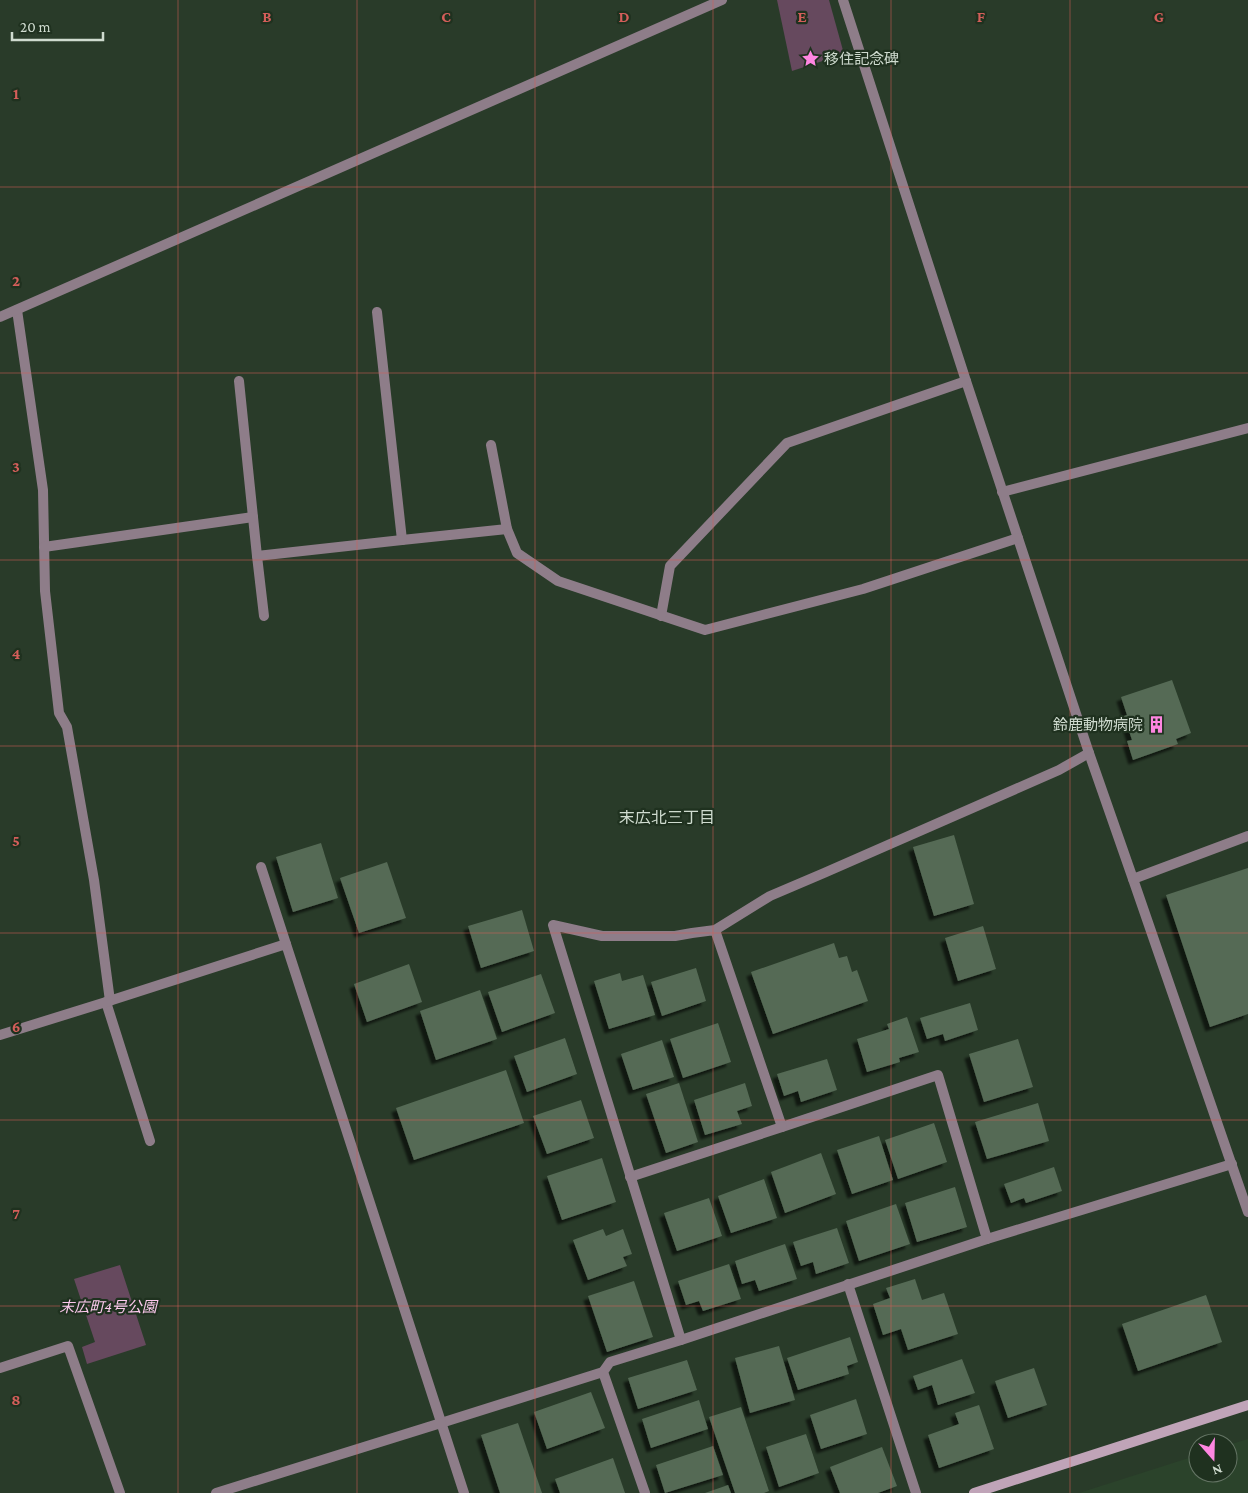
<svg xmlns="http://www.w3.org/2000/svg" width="1248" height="1493" font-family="'Crimson Pro','Noto Sans JP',serif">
	<defs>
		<filter id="shadow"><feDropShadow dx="-4.5" dy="4.5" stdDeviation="1" flood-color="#0009"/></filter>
	</defs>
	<rect width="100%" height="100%" fill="#293b29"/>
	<!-- built -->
	<polygon fill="#2b432b" points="1248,1439 1248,1493 1079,1493 1198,1455 1198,1473 1228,1473 1228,1445"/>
	<!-- green -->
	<g fill="#66495e">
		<polygon points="777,0 829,0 844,54 792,71"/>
		<polygon points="120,1265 146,1345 87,1364 82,1347 95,1342 74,1279"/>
	</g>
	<!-- building -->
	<g fill="#556a55" filter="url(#shadow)">
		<polygon points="1172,680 1191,733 1176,739 1178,744 1133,760 1127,741 1132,740 1124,716 1127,715 1121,697"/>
		<polygon points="954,835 974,904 934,916 913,847"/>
		<polygon points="321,843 338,898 293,912 276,857"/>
		<polygon points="387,862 406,918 359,933 340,878"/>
		<polygon points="1248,868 1248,1014 1210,1027 1166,895"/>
		<polygon points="522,910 534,951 481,968 468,926"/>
		<polygon points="983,926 996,969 958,981 945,938"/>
		<polygon points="834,943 839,958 847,956 852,972 857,970 868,1001 773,1034 751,972"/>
		<polygon points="409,964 422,1002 367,1022 354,984"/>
		<polygon points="696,968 706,1001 662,1016 651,982"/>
		<polygon points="620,973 622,981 643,975 655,1015 609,1029 594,981"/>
		<polygon points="541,974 555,1013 502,1032 488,992"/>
		<polygon points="480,990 497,1039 436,1060 420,1011"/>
		<polygon points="970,1003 978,1030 945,1041 943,1034 927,1039 920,1018"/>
		<polygon points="907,1017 919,1052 899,1058 900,1062 867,1072 857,1039 889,1029 887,1024"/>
		<polygon points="718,1023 731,1062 683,1078 670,1039"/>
		<polygon points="565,1038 577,1074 527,1092 514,1056"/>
		<polygon points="1018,1039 1033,1087 984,1102 969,1054"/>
		<polygon points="662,1040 674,1077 633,1090 621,1054"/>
		<polygon points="827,1059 837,1090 801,1102 798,1091 784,1096 777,1074"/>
		<polygon points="506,1070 524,1123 414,1160 396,1108"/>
		<polygon points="679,1083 698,1142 666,1153 646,1094"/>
		<polygon points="745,1083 752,1106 737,1111 742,1124 705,1135 694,1100"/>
		<polygon points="581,1100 594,1138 547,1154 533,1116"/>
		<polygon points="1038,1103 1049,1141 987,1159 975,1122"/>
		<polygon points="934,1123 947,1162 898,1179 885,1140"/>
		<polygon points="879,1136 893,1180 852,1194 837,1150"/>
		<polygon points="821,1153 836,1194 785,1213 771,1172"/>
		<polygon points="602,1158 616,1202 562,1220 547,1176"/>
		<polygon points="1054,1167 1062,1191 1026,1203 1024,1198 1011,1203 1004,1184"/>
		<polygon points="764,1179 777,1218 731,1233 718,1196"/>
		<polygon points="955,1187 967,1227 917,1242 905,1203"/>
		<polygon points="709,1198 722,1236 677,1251 664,1213"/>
		<polygon points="896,1204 910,1244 859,1261 846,1221"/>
		<polygon points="837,1228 849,1263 816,1274 813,1262 801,1266 793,1242"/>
		<polygon points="603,1229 606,1236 623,1229 632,1254 623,1257 627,1266 588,1280 573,1240"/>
		<polygon points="785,1244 797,1279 759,1291 755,1280 742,1284 735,1261"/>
		<polygon points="729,1264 741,1299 703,1311 699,1301 686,1305 678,1281"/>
		<polygon points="915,1279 922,1300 944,1293 958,1334 908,1350 901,1329 883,1335 873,1304 890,1298 886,1288"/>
		<polygon points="634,1281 653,1337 607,1352 588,1296"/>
		<polygon points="1206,1295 1222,1342 1138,1371 1122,1324"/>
		<polygon points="850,1337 858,1362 847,1366 849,1374 798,1390 787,1358"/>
		<polygon points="779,1346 795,1400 750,1413 735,1358"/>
		<polygon points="962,1359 975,1393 938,1405 932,1385 918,1390 913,1376"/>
		<polygon points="687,1360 697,1390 638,1409 628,1378"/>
		<polygon points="1034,1368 1047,1405 1008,1418 995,1381"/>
		<polygon points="591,1392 605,1428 547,1449 534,1412"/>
		<polygon points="856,1399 867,1434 821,1449 810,1415"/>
		<polygon points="699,1400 708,1429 651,1448 642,1419"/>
		<polygon points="979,1405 994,1449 939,1468 928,1435 959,1424 955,1413"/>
		<polygon points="741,1407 769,1491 764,1493 735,1493 709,1417"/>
		<polygon points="518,1423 542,1493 500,1493 481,1435"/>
		<polygon points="806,1434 819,1473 779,1487 766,1447"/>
		<polygon points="713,1446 723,1475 665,1493 656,1465"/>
		<polygon points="882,1447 897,1486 878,1493 840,1493 830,1467"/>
		<polygon points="613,1458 625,1493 560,1493 555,1479"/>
		<polygon points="728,1485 731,1493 705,1493"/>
	</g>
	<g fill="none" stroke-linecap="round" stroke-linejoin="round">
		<!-- lane -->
		<polyline stroke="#8e7d89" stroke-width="10" points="441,1423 603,1372"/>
		<!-- street -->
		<g stroke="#8e7d89" stroke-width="10">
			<polyline points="843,0 966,381 1089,753 1133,879 1248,1212"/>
			<polyline points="17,310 43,490 45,591 59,713 67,727 94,880 110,1001"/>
			<polyline points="377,312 402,540 507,529"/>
			<polyline points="0,317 722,0"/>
			<polyline points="239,381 257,556"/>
			<polyline points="491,445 507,529 517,553 558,581 705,630 863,589 1018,538"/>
			<polyline points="1002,492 1248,428"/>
			<polyline points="44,547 253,517"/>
			<polyline points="264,616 257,556 402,540"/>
			<polyline points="661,616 670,566 787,443 966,381"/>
			<polyline points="261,867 286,944"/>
			<polyline points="1133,879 1248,836"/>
			<polyline points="715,930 782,1127 938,1075 987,1239 681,1340 553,925 602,936 675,936 692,933 715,930 770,896 824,873 1059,770 1089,753"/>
			<polyline points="106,1002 150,1141"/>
			<polyline points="0,1035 106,1002 286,944 464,1493"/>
			<polyline points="630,1177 782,1127"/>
			<polyline points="987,1239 1232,1164"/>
			<polyline points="848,1284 916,1493"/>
			<polyline points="0,1368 68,1346 120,1493"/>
			<polyline points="216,1493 441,1423"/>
			<polyline points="645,1493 603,1372 610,1362 681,1340"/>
		</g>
		<!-- secondary -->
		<polyline stroke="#c0a4b8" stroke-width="10" points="974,1493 1248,1405"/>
	</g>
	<!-- grid -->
	<path fill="none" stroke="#d45e5a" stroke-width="1" stroke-opacity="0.55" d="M178,0V1493M357,0V1493M535,0V1493M713,0V1493M891,0V1493M1070,0V1493M0,187H1248M0,373H1248M0,560H1248M0,746H1248M0,933H1248M0,1120H1248M0,1306H1248"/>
	<!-- icons -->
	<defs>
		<symbol id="sight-bare" viewBox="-9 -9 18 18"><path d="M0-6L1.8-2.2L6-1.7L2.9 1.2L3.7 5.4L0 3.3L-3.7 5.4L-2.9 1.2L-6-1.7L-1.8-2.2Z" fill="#fe86e1" stroke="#1f311f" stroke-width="2.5" paint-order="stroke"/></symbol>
		<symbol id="building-bare" viewBox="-9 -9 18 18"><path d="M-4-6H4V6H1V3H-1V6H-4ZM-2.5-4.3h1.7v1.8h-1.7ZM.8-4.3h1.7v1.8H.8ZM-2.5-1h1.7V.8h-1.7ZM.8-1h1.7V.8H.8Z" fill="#fe86e1" stroke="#1f311f" stroke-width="2.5" paint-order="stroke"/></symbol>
	</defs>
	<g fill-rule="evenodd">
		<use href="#sight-bare" x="798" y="46" width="25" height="25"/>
		<use href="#building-bare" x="1144" y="712" width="25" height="25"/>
	</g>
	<g text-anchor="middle" stroke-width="4.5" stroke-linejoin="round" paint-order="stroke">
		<!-- poi labels -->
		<g font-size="15" fill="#cfdbcf" stroke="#1f311f" text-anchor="start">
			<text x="824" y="64">移住記念碑</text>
			<text x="1143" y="730" text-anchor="end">鈴鹿動物病院</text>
		</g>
		<!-- park labels -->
		<g font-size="15" font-style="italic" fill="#fbc8ec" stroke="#1f311f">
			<text x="108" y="1312">末広町4号公園</text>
		</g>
		<!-- neighbourhood labels -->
		<g font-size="16" fill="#cfdbcf" stroke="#1f311f">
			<text x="667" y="823">末広北三丁目</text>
		</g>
	</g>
	<g font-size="16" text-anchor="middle" font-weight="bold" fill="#d45e5a" stroke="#1f311f" stroke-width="4.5" stroke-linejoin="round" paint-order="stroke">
		<text x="267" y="22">B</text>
		<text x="446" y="22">C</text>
		<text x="624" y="22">D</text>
		<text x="802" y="22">E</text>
		<text x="981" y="22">F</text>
		<text x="1159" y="22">G</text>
		<text x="16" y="99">1</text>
		<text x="16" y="286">2</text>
		<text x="16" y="472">3</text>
		<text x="16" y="659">4</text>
		<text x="16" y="846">5</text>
		<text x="16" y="1032">6</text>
		<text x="16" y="1219">7</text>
		<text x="16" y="1405">8</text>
	</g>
	<!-- north arrow -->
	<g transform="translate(1213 1458) rotate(160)"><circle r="24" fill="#1f311f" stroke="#657565"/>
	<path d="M0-4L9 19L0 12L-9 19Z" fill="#fe86e1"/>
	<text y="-8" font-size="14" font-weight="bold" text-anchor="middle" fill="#cfdbcf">N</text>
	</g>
	<!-- scale -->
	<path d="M12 32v8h91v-8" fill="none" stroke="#cfdbcf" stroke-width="2.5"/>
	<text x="20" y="32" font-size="15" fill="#cfdbcf" stroke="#1f311f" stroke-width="4" paint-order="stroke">20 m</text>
</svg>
